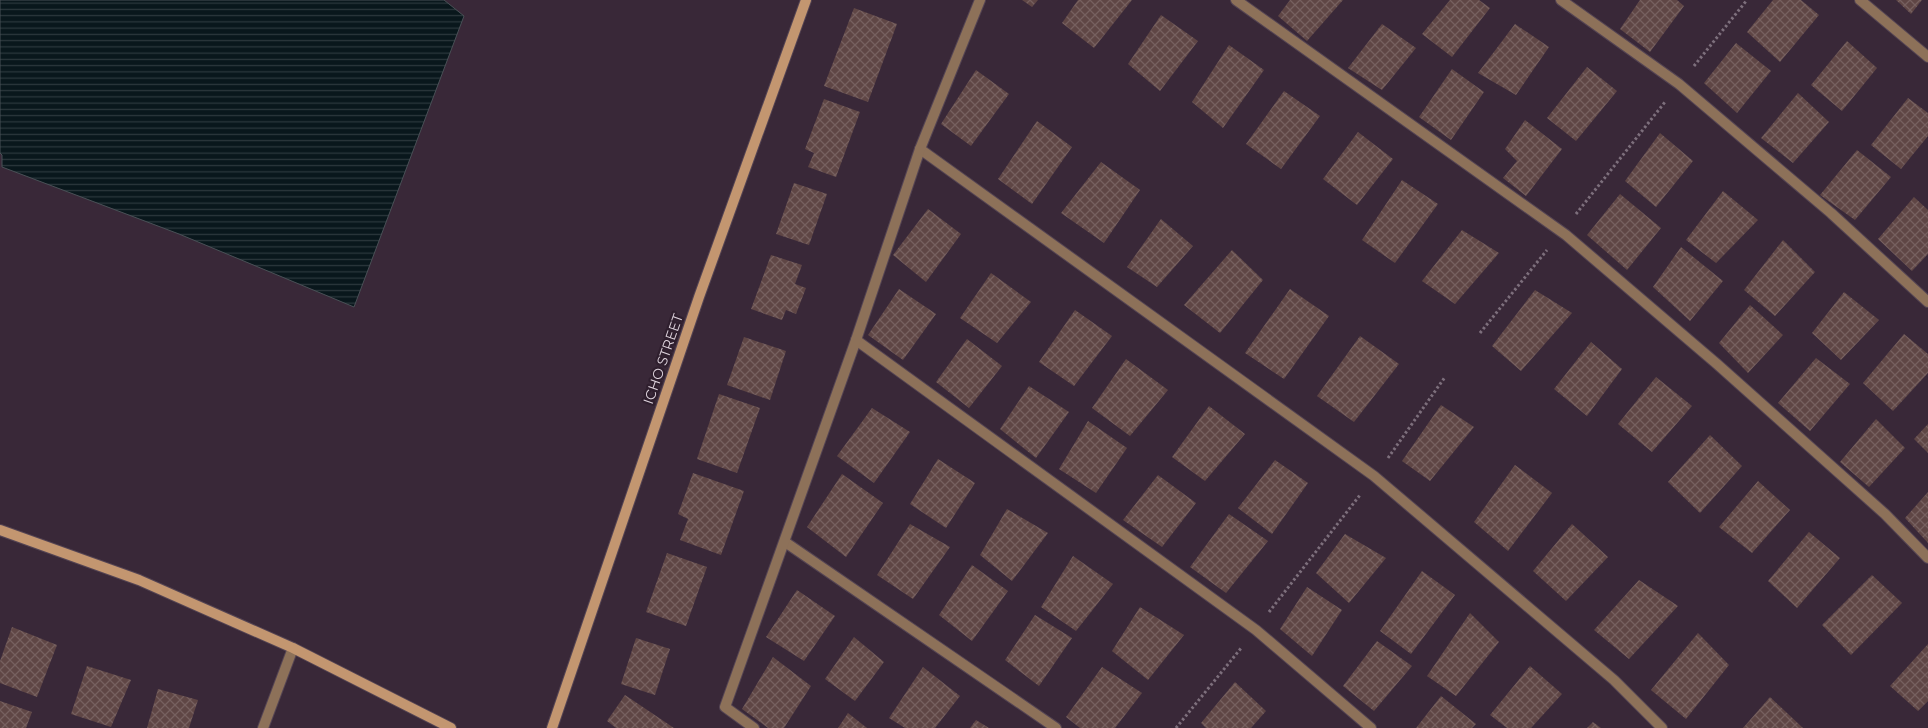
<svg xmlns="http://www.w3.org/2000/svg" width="1928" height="728" font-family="Montserrat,sans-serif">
	<defs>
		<pattern id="water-rules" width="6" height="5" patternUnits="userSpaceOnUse" patternTransform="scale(1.25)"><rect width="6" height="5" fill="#09171c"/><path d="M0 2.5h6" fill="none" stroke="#2c383d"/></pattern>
		<pattern id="building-cross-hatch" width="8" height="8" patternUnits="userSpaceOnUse" patternTransform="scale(1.25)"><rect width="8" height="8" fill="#5f4645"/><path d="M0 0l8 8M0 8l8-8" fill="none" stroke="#76605f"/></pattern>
	</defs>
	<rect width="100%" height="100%" fill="#392838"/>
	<!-- water -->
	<polygon fill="url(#water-rules)" stroke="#495056" points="0,0 444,0 464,16 354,307 179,234 2,167 2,155 0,153"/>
	<!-- building -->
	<g fill="url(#building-cross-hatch)">
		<polygon points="1022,0 1038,0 1032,7"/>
		<polygon points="1078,0 1132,0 1094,48 1062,23"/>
		<polygon points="1290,0 1343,0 1307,41 1278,16"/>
		<polygon points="1450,0 1479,0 1490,8 1452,57 1422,34"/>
		<polygon points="1640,0 1677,0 1684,6 1650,52 1620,29"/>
		<polygon points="1773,0 1801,0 1819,15 1780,62 1747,32"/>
		<polygon points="1896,0 1922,0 1911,14"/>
		<polygon points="854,8 897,24 868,102 824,86"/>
		<polygon points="1161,15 1198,41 1160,91 1128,64"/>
		<polygon points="1382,24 1416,48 1382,90 1348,68"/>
		<polygon points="1515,24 1549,47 1516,95 1478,73"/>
		<polygon points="1847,41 1877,68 1842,111 1811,85"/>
		<polygon points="1736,43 1771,71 1737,113 1704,83"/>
		<polygon points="1229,45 1264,70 1223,128 1192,102"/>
		<polygon points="1587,67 1617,91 1576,141 1547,118"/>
		<polygon points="1452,69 1484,92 1451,140 1419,117"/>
		<polygon points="976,70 1009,94 971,146 941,124"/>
		<polygon points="1284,91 1320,116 1281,169 1246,144"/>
		<polygon points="1798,93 1829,122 1793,163 1761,138"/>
		<polygon points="1908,98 1928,113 1928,136 1901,169 1871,145"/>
		<polygon points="824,99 860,112 836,177 808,167 814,153 805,149"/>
		<polygon points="1525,120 1562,149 1526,196 1503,178 1517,161 1505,149"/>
		<polygon points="1037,121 1072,147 1032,204 998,179"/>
		<polygon points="1358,132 1393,159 1357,205 1323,179"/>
		<polygon points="1660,133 1693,161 1656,207 1625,181"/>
		<polygon points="1857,150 1891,177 1855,220 1820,195"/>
		<polygon points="1101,162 1140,190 1104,243 1061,213"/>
		<polygon points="1402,180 1438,204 1395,263 1362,240"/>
		<polygon points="794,183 827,194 809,245 776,234"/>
		<polygon points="1723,191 1758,220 1716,263 1686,240"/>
		<polygon points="1620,194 1661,228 1627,270 1587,235"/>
		<polygon points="1914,197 1928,210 1928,254 1912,271 1878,239"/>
		<polygon points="928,209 961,234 926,282 893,255"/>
		<polygon points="1161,219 1193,246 1157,287 1127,267"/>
		<polygon points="1462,230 1499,253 1455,304 1422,281"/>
		<polygon points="1783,240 1815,272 1775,316 1744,290"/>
		<polygon points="1681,247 1723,281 1690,321 1653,287"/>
		<polygon points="1232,250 1263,280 1220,333 1184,305"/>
		<polygon points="771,255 802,265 795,284 806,288 796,314 786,310 782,320 751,309"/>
		<polygon points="991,273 1031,302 997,343 960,318"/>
		<polygon points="899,289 936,314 903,360 868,335"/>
		<polygon points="1290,289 1329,316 1284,379 1245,353"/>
		<polygon points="1535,290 1572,313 1521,371 1492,346"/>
		<polygon points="1844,292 1879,320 1841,360 1812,333"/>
		<polygon points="1750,305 1783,335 1748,373 1719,343"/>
		<polygon points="1075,310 1112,336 1074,386 1039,362"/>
		<polygon points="1904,334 1928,354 1928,373 1893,411 1863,383"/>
		<polygon points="1360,336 1399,364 1354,422 1317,396"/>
		<polygon points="744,337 786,351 770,400 727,385"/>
		<polygon points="967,339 1002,366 969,408 936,382"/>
		<polygon points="1591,342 1622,369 1587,416 1554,389"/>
		<polygon points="1816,358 1850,384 1810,431 1778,403"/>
		<polygon points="1126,359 1168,390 1130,436 1092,408"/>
		<polygon points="1656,377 1692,406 1652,452 1618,424"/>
		<polygon points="1029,386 1069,412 1036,458 1000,429"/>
		<polygon points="719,394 760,408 737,473 697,459"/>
		<polygon points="1441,405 1474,427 1430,481 1402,461"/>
		<polygon points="1209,406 1245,434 1205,481 1172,457"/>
		<polygon points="872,408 910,432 874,483 837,456"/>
		<polygon points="1876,419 1905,448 1869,487 1840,462"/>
		<polygon points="1088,421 1127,448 1096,493 1059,469"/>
		<polygon points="1928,424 1928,453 1914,439"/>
		<polygon points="1710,435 1742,466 1700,513 1668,482"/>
		<polygon points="938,459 975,483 946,528 910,504"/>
		<polygon points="1275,460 1308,483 1272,534 1238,508"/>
		<polygon points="1515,465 1552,493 1508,551 1474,522"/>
		<polygon points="693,473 744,491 721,555 680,540 688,519 678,514"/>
		<polygon points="842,474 883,503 846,557 807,527"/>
		<polygon points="1158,475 1196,503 1162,547 1123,520"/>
		<polygon points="1758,481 1790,510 1752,553 1719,527"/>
		<polygon points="1928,492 1928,543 1905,518"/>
		<polygon points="1007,509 1048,533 1012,581 980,555"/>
		<polygon points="1229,514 1268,541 1226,593 1190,567"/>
		<polygon points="910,524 950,547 913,599 877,575"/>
		<polygon points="1572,524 1608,557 1566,601 1533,571"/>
		<polygon points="1809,532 1840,558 1797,608 1768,581"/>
		<polygon points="1345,534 1386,558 1349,603 1316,573"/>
		<polygon points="667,553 707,567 686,626 646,612"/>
		<polygon points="1073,556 1113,584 1076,631 1041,607"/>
		<polygon points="972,565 1008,591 972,641 939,615"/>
		<polygon points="1422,571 1455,595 1411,654 1380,631"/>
		<polygon points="1872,575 1902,603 1851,655 1822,625"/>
		<polygon points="1639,580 1678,606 1629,659 1594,630"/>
		<polygon points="1307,587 1342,610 1312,656 1280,629"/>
		<polygon points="797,590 835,616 804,661 766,637"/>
		<polygon points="1140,607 1184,635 1148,680 1112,651"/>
		<polygon points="1470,613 1499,642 1456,696 1427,676"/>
		<polygon points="1035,615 1072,638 1039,686 1005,660"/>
		<polygon points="12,627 57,645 37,697 0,683 0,661"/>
		<polygon points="1698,633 1729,665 1686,719 1651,690"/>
		<polygon points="854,637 884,662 855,701 825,679"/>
		<polygon points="636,638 670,649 655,695 621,684"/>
		<polygon points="1377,641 1412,666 1374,711 1343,686"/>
		<polygon points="1928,644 1928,701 1918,711 1890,686"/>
		<polygon points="773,657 811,686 784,728 768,728 742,709"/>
		<polygon points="87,666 131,680 111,727 71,714"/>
		<polygon points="1530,666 1562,694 1531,728 1507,728 1490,715"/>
		<polygon points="923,667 960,696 935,728 905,728 889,718"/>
		<polygon points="1102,667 1142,693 1115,728 1080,728 1066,717"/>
		<polygon points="1235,682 1266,711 1251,728 1206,728 1201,723"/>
		<polygon points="158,689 198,700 189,728 147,728"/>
		<polygon points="625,695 674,728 616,728 607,721"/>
		<polygon points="1441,696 1476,724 1472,728 1416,728"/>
		<polygon points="1770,697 1803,728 1743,728"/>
		<polygon points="0,701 32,712 26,728 0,728"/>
		<polygon points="848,713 867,728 838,728"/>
		<polygon points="976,720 989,728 970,728"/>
		<polygon points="1593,722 1601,728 1587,728"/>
	</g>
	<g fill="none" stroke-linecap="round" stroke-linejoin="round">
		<defs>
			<g id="street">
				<polyline points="1236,0 1566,235 1717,364 1885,514 1928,558"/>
				<polyline points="1561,0 1679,84 1831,213 1928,302"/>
				<polyline points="1860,0 1928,57"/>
				<polyline points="920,149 1374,476 1614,680 1662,728"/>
				<polyline points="856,340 1256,630 1371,728"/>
				<polyline points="785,542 1056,728"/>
				<polyline points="263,728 293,648"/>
				<polyline points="754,728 725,707 856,340 920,149 980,0"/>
			</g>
			<g id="secondary">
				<polyline points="0,530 139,580 293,648 451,728"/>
				<polyline points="552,728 699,297 806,0"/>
			</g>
		</defs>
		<!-- street casing -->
		<use href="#street" stroke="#544453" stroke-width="12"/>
		<!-- secondary casing -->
		<use href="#secondary" stroke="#544453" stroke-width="12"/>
		<!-- path -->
		<g stroke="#7d6f7c" stroke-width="3" stroke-dasharray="2.5 2.5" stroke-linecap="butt">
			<polyline points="1694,66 1747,0"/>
			<polyline points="1576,214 1665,102"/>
			<polyline points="1480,333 1547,250"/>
			<polyline points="1388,458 1445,377"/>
			<polyline points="1269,612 1360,495"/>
			<polyline points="1176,728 1242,647"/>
		</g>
		<!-- street -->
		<use href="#street" stroke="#8d7159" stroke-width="10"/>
		<!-- secondary -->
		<use href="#secondary" stroke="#c39670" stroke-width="10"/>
	</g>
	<g text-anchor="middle" stroke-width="4.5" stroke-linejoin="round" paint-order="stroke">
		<!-- street labels -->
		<g font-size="14" fill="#dfd4de" stroke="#2f1f2e">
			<text transform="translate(663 359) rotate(-71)" y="5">ICHO STREET</text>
		</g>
	</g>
</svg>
